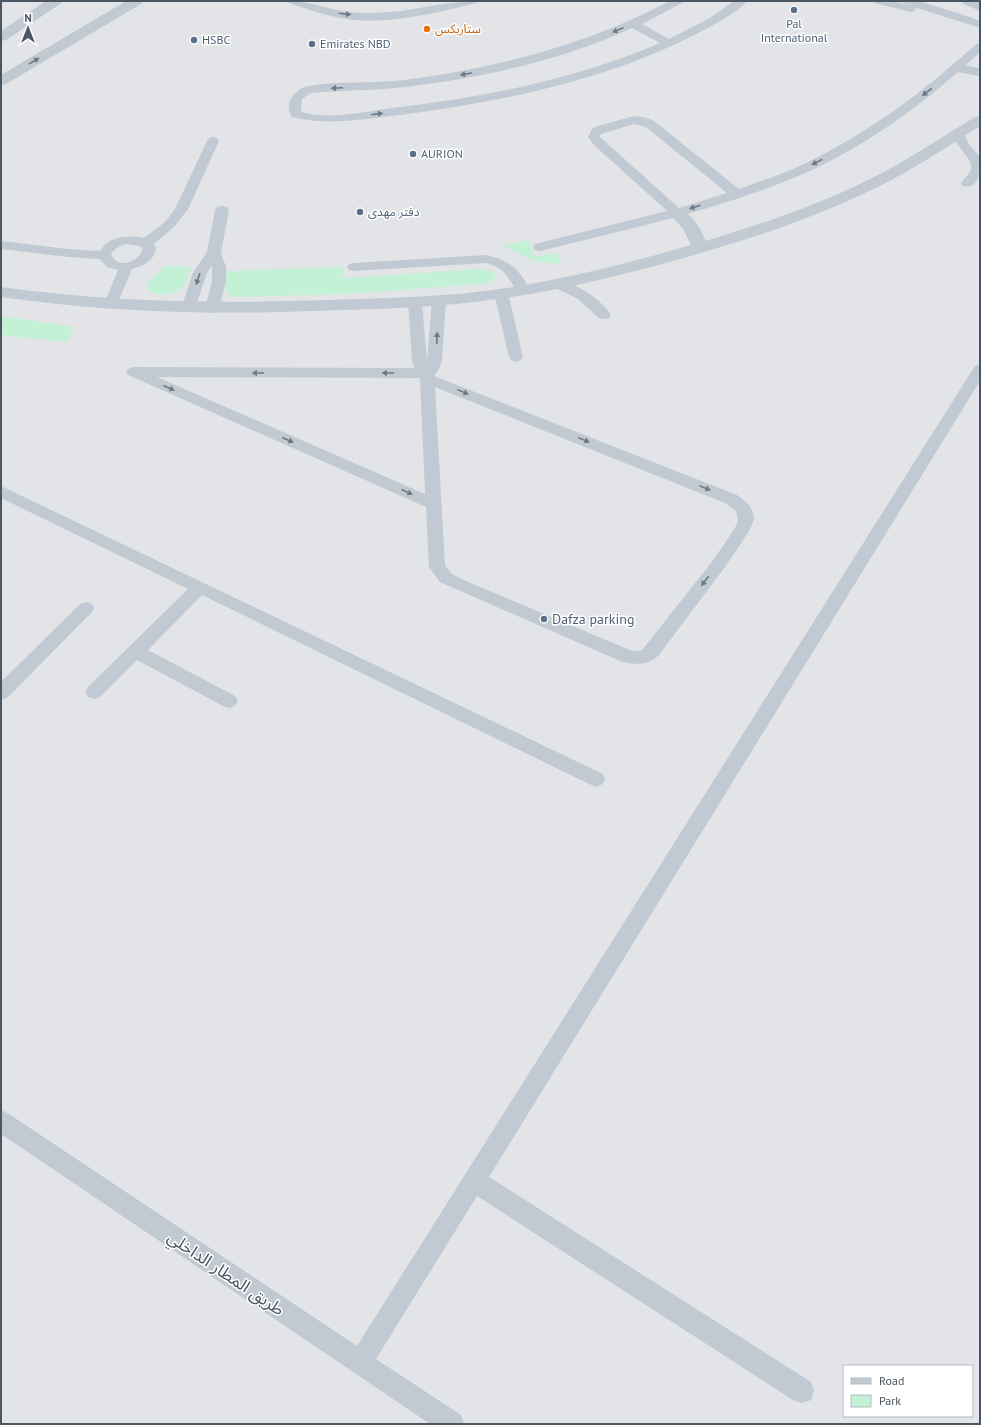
<svg xmlns="http://www.w3.org/2000/svg" width="981" height="1425" font-family="'PT Sans','Noto Sans Arabic',sans-serif">
	<rect width="100%" height="100%" fill="#f5f3f3"/>
	<!-- airport -->
	<path fill="#e2e4e7" fill-rule="evenodd" d="M1,1H980V1424H1ZM844,1366H972V1416H844Z"/>
	<!-- green -->
	<g fill="#c3f1d5">
		<path d="M528,240L535,257L557,253L561,264C536,263 525,259 504,245Z"/>
		<path d="M164,266L191,267C189,273 187,283 183,287C175,295 159,296 150,292L147,286C149,278 160,273 164,266Z"/>
		<path d="M343,267V278L479,269C486,270 494,270 496,277L490,283L351,294L239,297L230,296L225,290L227,271Z"/>
		<polygon points="1,316 74,327 68,342 1,335"/>
	</g>
	<g fill="none" stroke-linecap="round" stroke-linejoin="round">
		<!-- service -->
		<g fill="#c1cad2" fill-rule="evenodd">
			<path d="M287,1C306,1 315,5 332,9C345,12 358,13 372,13C408,13 442,1 478,1L476,3C437,13 395,23 355,20C332,18 310,10 289,3Z"/>
			<path d="M670,1H684L682,3L642,24L669,39L710,18L734,1H747C738,12 717,23 704,30C610,80 505,101 400,115C364,119 327,126 292,117C284,104 292,93 304,87C336,80 371,84 404,80C497,68 586,45 670,1ZM632,28L660,43C574,80 484,97 392,108C364,112 330,120 301,112L302,99L311,93C339,90 367,91 395,88C476,79 559,62 632,28Z"/>
			<polygon points="873,1 892,1 913,6 903,3 901,1 919,1 973,18 980,21 980,28 914,7 916,9 914,11 910,12 875,3"/>
			<path d="M980,43V52C930,99 874,141 812,170C725,209 632,228 540,251L535,250L533,247L535,244L667,211L594,145L588,137L592,129L598,126L634,116L647,118L654,121L739,189C761,181 783,174 804,164C868,133 924,92 976,44ZM634,124L646,127L727,193L679,208L600,137L601,134Z"/>
			<path d="M959,129L963,130L968,143L980,157C980,169 981,190 962,186L961,183C963,179 969,175 971,170C975,160 954,146 953,133L955,130Z"/>
			<path d="M213,137L217,138L219,141L188,209L174,227L154,244L156,247C155,260 144,266 132,269L116,307L111,308L106,307L104,304L118,270L107,267L100,259L68,257L1,249V241L68,249L100,251C110,235 128,235 144,238L165,222L175,209L207,141L209,138ZM126,244L139,246L143,248C141,258 127,266 118,262C115,260 113,258 111,255C114,248 120,246 126,244Z"/>
			<polygon points="222,206 227,207 229,210 221,253 226,267 226,281 219,309 217,312 212,313 207,312 205,309 212,281 212,265 207,273 195,308 193,311 188,312 183,311 181,308 193,273 207,252 215,210 217,207"/>
			<path d="M486,255C511,261 518,268 530,290L528,293L523,294L518,293C508,278 506,268 486,263L354,271L349,270L347,267L349,264L354,263Z"/>
			<path d="M557,279C577,284 600,298 611,315L609,318L604,319L599,318L578,299L552,286L550,283L552,280Z"/>
			<polygon points="501,289 506,290 508,293 523,357 521,360 516,362 511,360 509,357 494,293 496,290"/>
			<path d="M439,296L444,297L446,300L442,360L440,367L434,376L737,495C746,501 754,508 754,520L748,533L725,567L658,656C646,666 634,665 620,661L440,582L429,567L426,507L128,375L126,372L128,369L133,367L414,368L412,360L408,302L410,299L415,298L420,299L422,302L427,362L432,300L434,297ZM157,377L420,378L425,494ZM435,387L725,503L736,511L738,520L735,528L714,559L643,649L639,651L630,650L466,581L452,574L445,566Z"/>
			<polygon points="980,364 980,381 489,1177 811,1382 814,1391 811,1400 802,1403 793,1400 477,1196 376,1359 461,1415 464,1424 430,1424 1,1134 1,1110 9,1114 357,1346 973,369 975,366"/>
			<polygon points="1,486 603,774 605,779 603,784 596,787 589,784 202,595 148,650 235,696 238,701 235,706 229,708 223,706 137,660 100,697 94,699 88,697 85,692 88,687 188,589 1,498"/>
			<polygon points="86,602 92,604 94,608 92,612 7,698 1,700 1,682 80,604"/>
		</g>
		<!-- tertiary -->
		<g fill="#c1cad2" fill-rule="evenodd">
			<polygon points="46,1 62,1 60,4 6,40 1,41 1,31"/>
			<polygon points="126,1 143,1 141,4 6,84 1,85 1,75"/>
			<polygon points="962,1 980,2 980,11 964,4"/>
			<polygon points="957,64 980,68 980,76 952,71 950,68 952,65"/>
			<path d="M980,116V126C941,151 903,176 861,195C801,223 737,243 673,261C618,276 561,290 504,298C440,308 376,309 311,311C207,315 104,312 1,297V287C109,302 217,304 326,300C386,298 447,297 507,288C569,278 630,263 691,245L683,229L669,213L671,210C688,205 700,227 706,241C761,224 816,206 868,180C905,162 939,139 975,117Z"/>
		</g>
	</g>
	<!-- one-way arrows -->
	<defs><path id="oneway-solid" d="M-6-.8H1V-3.2L6.5 0L1 3.2V.8H-6Z"/></defs>
	<g fill="#6e7983">
		<use href="#oneway-solid" transform="translate(345 14) rotate(7)"/>
		<use href="#oneway-solid" transform="translate(618 30) rotate(158)"/>
		<use href="#oneway-solid" transform="translate(34 61) rotate(-31)"/>
		<use href="#oneway-solid" transform="translate(466 74) rotate(171)"/>
		<use href="#oneway-solid" transform="translate(337 88) rotate(177)"/>
		<use href="#oneway-solid" transform="translate(927 92) rotate(142)"/>
		<use href="#oneway-solid" transform="translate(377 114) rotate(-7)"/>
		<use href="#oneway-solid" transform="translate(817 162) rotate(152)"/>
		<use href="#oneway-solid" transform="translate(695 207) rotate(163)"/>
		<use href="#oneway-solid" transform="translate(198 279) rotate(109)"/>
		<use href="#oneway-solid" transform="translate(437 338) rotate(-87)"/>
		<use href="#oneway-solid" transform="translate(258 373) rotate(-180)"/>
		<use href="#oneway-solid" transform="translate(388 373) rotate(-180)"/>
		<use href="#oneway-solid" transform="translate(169 388) rotate(24)"/>
		<use href="#oneway-solid" transform="translate(463 392) rotate(22)"/>
		<use href="#oneway-solid" transform="translate(288 440) rotate(24)"/>
		<use href="#oneway-solid" transform="translate(584 440) rotate(22)"/>
		<use href="#oneway-solid" transform="translate(705 488) rotate(22)"/>
		<use href="#oneway-solid" transform="translate(407 492) rotate(24)"/>
		<use href="#oneway-solid" transform="translate(705 581) rotate(127)"/>
	</g>
	<!-- markers -->
	<g fill="#5c6f8a" stroke="#fff" stroke-width="1.5">
		<circle cx="794" cy="10" r="4"/>
		<circle cx="194" cy="40" r="4"/>
		<circle cx="312" cy="44" r="4"/>
		<circle cx="413" cy="154" r="4"/>
		<circle cx="360" cy="212" r="4"/>
		<circle cx="544" cy="619" r="4"/>
	</g>
	<circle fill="#e8710a" stroke="#fff" stroke-width="1.5" cx="427" cy="29" r="4"/>
	<g text-anchor="middle" stroke-width="3" stroke-linejoin="round" paint-order="stroke">
		<!-- far-service labels -->
		<g font-size="12" fill="#4e5e75" stroke="#fff" text-anchor="start">
			<text x="794" y="28" text-anchor="middle">Pal<tspan x="794" dy="14">International</tspan></text>
			<text x="202" y="44">HSBC</text>
			<text x="320" y="48">Emirates NBD</text>
			<text x="421" y="158">AURION</text>
			<text x="368" y="216">دفتر مهدى</text>
		</g>
		<!-- far-food labels -->
		<g font-size="12" fill="#c56008" stroke="#fff" text-anchor="start">
			<text x="435" y="33">ستاربكس</text>
		</g>
		<!-- service labels -->
		<g font-size="14" fill="#4e5e75" stroke="#fff" text-anchor="start">
			<text x="552" y="624">Dafza parking</text>
		</g>
		<!-- near-street labels -->
		<g font-size="17" fill="#4a5661" stroke="#fff">
			<text transform="translate(226 1273) rotate(34)" y="6">طريق المطار الداخلي</text>
		</g>
	</g>
	<!-- border -->
	<rect width="981" height="1425" fill="none" stroke="#4a5661" stroke-width="4"/>
	<!-- legend -->
	<rect x="843" y="1365" width="130" height="52" fill="#ffffff" stroke="#b7bbc0"/>
	<rect x="851" y="1378" width="20" height="6" fill="#c1cad2" stroke="#b7bbc0"/>
	<text x="879" y="1385" font-size="12" fill="#4a5661">Road</text>
	<rect x="851" y="1395" width="20" height="12" fill="#c3f1d5" stroke="#b7bbc0"/>
	<text x="879" y="1405" font-size="12" fill="#4a5661">Park</text>
	<!-- north arrow -->
	<g transform="translate(28 28)" stroke="#ffffff" stroke-width="3" paint-order="stroke">
	<path d="M0-3L7 15L0 10L-7 15Z" fill="#4a5661"/>
	<text y="-6" font-size="11" font-weight="bold" text-anchor="middle" fill="#4a5661">N</text>
	</g>
</svg>
